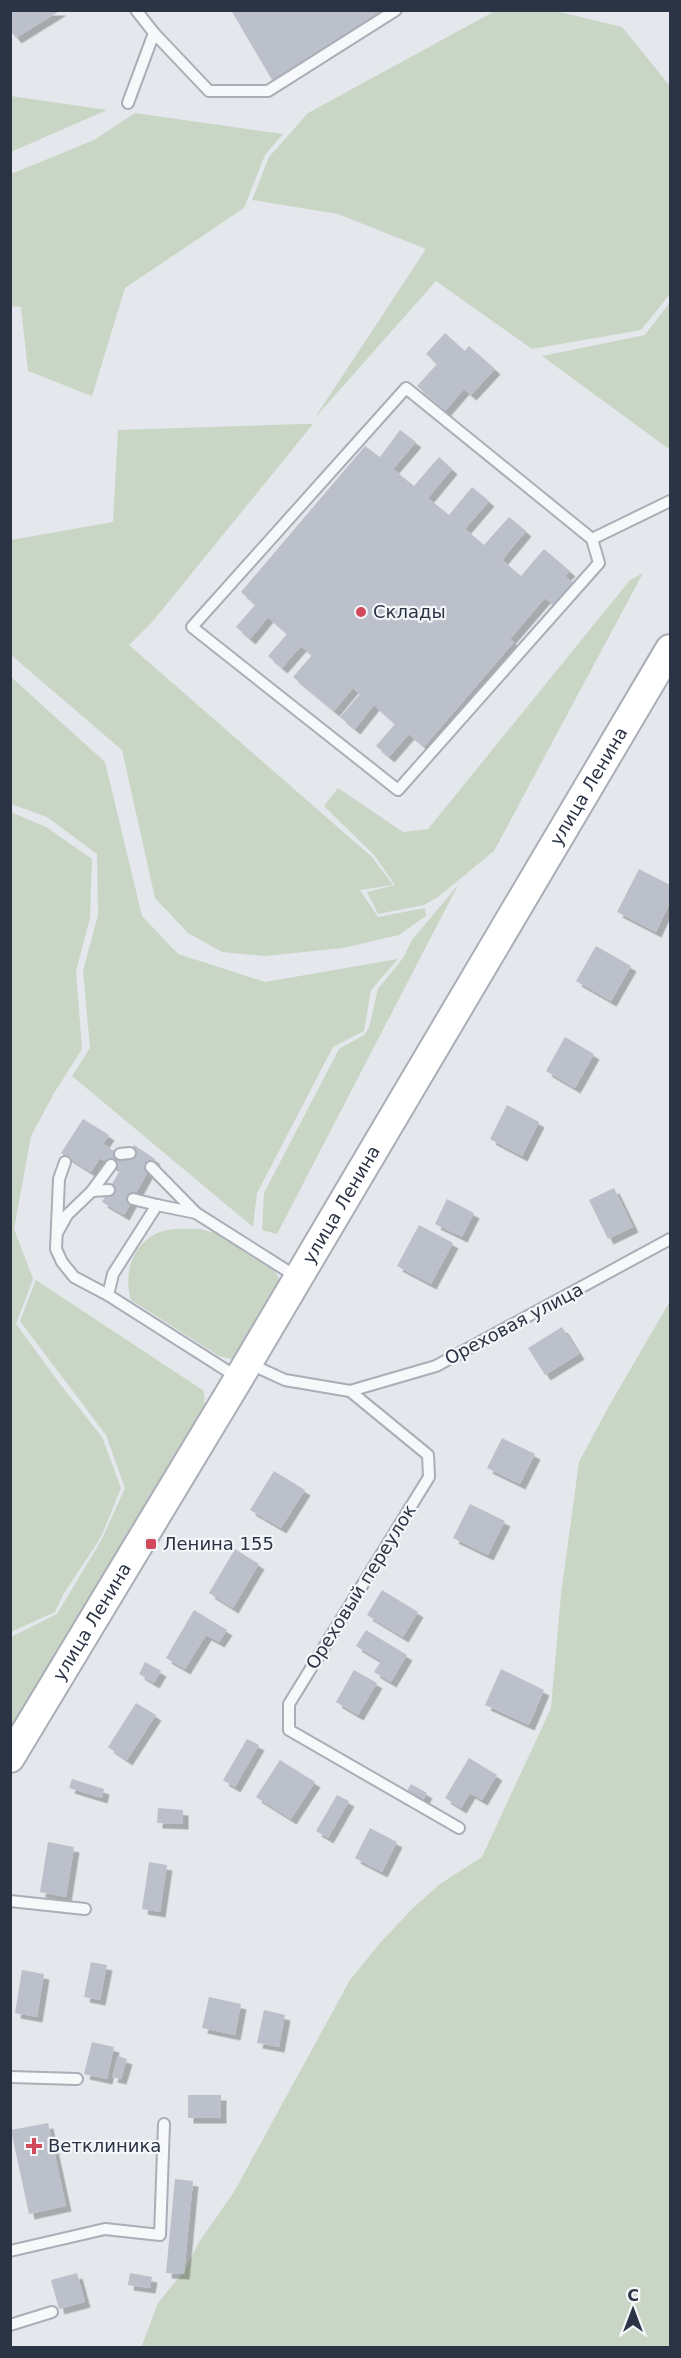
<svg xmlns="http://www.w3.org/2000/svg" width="681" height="2358" font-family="'DejaVu Sans',sans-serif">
	<defs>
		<filter id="shadow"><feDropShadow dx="5.5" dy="5.5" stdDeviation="0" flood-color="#0004"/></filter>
	</defs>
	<rect width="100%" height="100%" fill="#e4e7ec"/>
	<!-- green -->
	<g fill="#c9d6c5">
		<polygon points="495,11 556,11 622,27 670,86 670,294 641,330 532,349 436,281 314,419 426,249 338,214 252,200 269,157 308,113"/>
		<polygon points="10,96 11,96 107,110 11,152"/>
		<polygon points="135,113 283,134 265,155 244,208 125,288 92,396 28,371 21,307 11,306 11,174 94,140"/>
		<polygon points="670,302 670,449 669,449 542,356 645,335"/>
		<polygon points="302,424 313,424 153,621 129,645 372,857 393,885 360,890 378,917 425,908 426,916 399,935 343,948 265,956 222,952 188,933 155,898 122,750 11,655 11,540 113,522 118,430"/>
		<polygon points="643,573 494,851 438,897 424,905 378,914 367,892 395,885 374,855 324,806 338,788 403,832 428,829 630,580"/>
		<polygon points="11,677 105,762 142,916 178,954 265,982 398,959 371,990 364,1031 333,1047 257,1193 253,1227 72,1076 90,1048 83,971 98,915 97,854 47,817 11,804"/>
		<polygon points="11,812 46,827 92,859 90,918 76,971 82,1049 54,1093 31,1136 14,1229 33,1279 16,1324 60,1384 102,1437 121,1488 101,1537 64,1593 55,1612 11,1632"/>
		<polygon points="458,885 277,1234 262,1230 264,1193 339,1049 364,1035 369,1028 378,989 403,958 412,940"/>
		<path d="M200,1229L215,1233L275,1271L282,1285L244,1351L232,1359L219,1356L131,1300C122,1271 135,1237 167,1230C177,1228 190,1229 200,1229Z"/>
		<polygon points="36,1280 204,1391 205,1411 11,1743 11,1637 57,1614 102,1539 125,1488 106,1435 20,1321"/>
		<polygon points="670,1301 670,2347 141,2348 158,2303 185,2270 199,2242 234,2192 350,1980 380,1943 413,1908 440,1884 482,1857 551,1708 561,1594 579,1462 609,1406"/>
	</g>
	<!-- building -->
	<g fill="#bbc0ca" filter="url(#shadow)">
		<polygon points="15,10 61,10 16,38 10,30 10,13"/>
		<polygon points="231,10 391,10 272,80"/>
		<polygon points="445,333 465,351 469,346 495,369 471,395 464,389 445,411 417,386 437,364 426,354"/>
		<polygon points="400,430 416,442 393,469 414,486 439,457 452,469 428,498 449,515 472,487 489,501 465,529 484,545 509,517 526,531 502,560 521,576 544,549 570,571 565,576 575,584 556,607 545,598 510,639 514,642 424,747 409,734 389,757 376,746 395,724 374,705 355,729 340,717 360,694 353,688 334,711 293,677 312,655 301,646 282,668 268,656 287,634 268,617 250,639 236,627 255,605 241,592 365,446 380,457"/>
		<polygon points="639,869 670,885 670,902 656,932 617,912"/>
		<polygon points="596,946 631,966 611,1001 576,981"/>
		<polygon points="565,1037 594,1054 575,1088 546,1071"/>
		<polygon points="507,1105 539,1122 522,1156 490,1139"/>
		<polygon points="83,1119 109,1135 103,1144 126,1158 134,1145 155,1159 124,1215 102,1202 120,1170 100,1158 91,1172 61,1153"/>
		<polygon points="614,1188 633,1227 608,1239 589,1200"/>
		<polygon points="447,1199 474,1213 462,1237 435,1224"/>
		<polygon points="419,1225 453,1243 431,1284 397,1266"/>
		<polygon points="562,1327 579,1354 545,1375 528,1348"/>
		<polygon points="502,1438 535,1454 520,1484 487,1468"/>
		<polygon points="274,1471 305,1490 281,1528 250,1510"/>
		<polygon points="470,1504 505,1521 488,1555 453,1538"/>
		<polygon points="235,1549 259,1564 233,1608 209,1593"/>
		<polygon points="382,1590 418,1612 403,1637 367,1615"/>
		<polygon points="194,1610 227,1630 219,1642 206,1635 185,1669 166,1658"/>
		<polygon points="366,1630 407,1655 391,1682 374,1672 381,1661 356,1646"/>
		<polygon points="145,1662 161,1671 154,1683 139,1674"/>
		<polygon points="501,1669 544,1690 529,1725 485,1705"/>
		<polygon points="354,1670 377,1683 358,1715 336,1702"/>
		<polygon points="136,1703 156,1715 127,1760 108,1747"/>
		<polygon points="247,1739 259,1745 235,1787 223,1780"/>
		<polygon points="469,1758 497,1775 482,1800 470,1793 461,1808 445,1798"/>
		<polygon points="280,1760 315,1782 291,1819 256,1797"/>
		<polygon points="72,1779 104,1789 102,1798 69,1788"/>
		<polygon points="411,1784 427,1793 422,1802 406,1793"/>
		<polygon points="337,1795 349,1801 328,1838 316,1831"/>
		<polygon points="158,1808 183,1810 183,1824 157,1823"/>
		<polygon points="370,1828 397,1842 382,1872 355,1858"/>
		<polygon points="48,1842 74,1847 66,1897 40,1892"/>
		<polygon points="149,1862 167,1865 160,1912 142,1909"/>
		<polygon points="91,1962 107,1965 100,2000 84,1997"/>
		<polygon points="22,1970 44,1974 37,2017 15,2013"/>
		<polygon points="209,1997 241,2004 235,2035 202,2028"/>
		<polygon points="264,2010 285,2015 279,2047 257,2043"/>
		<polygon points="92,2042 114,2047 107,2079 84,2074"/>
		<polygon points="118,2056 127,2059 121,2079 112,2077"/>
		<rect x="188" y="2095" width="33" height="23"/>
		<polygon points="48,2123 66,2206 29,2214 11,2130"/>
		<polygon points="175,2179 193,2181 184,2274 166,2273"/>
		<polygon points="77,2273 85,2302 59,2309 51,2280"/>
		<polygon points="130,2273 152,2277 150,2288 128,2285"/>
	</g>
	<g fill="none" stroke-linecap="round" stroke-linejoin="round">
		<defs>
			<g id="lane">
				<polyline points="154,33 209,91 268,91 396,10"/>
				<polyline points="128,103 154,33 136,10"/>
				<polyline points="592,539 599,563 398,790 192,627 406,388 592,539 670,501"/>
				<polyline points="120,1154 130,1153"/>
				<polyline points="65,1162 59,1179 56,1249 62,1262 74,1277 108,1295"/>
				<polyline points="151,1167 196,1213"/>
				<polyline points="92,1191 109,1190"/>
				<polyline points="133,1199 157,1205"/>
				<polyline points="57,1233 67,1215 92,1191 111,1165"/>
				<polyline points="248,1363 285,1380 350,1391 428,1455 429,1477 289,1704 289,1730 459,1828"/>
				<polyline points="237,1377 108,1295 113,1274 157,1205 196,1213 297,1277"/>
				<polyline points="350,1391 436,1366 670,1239"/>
				<polyline points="10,1901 85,1909"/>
				<polyline points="10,2077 77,2079"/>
				<polyline points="10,2251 105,2229 160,2235 164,2124"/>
				<polyline points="10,2325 52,2312"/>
			</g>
			<g id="secondary">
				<path id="s1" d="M10,1758L239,1378L670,649"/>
			</g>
		</defs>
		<!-- lane casing -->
		<use href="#lane" stroke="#a9aeb7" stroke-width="14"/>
		<!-- secondary casing -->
		<use href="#secondary" stroke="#a9aeb7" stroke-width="32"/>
		<!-- lane -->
		<use href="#lane" stroke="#f7f8fa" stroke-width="10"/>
		<!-- secondary -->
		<use href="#secondary" stroke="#fff" stroke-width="28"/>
	</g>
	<!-- markers -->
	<g fill="#d1495b" stroke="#f4f6f9" stroke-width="2">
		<circle cx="361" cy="612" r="6"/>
		<rect x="145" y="1538" width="12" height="12" rx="3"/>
		<path d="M31 2137h6v6h6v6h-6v6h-6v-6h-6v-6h6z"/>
	</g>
	<g text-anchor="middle" stroke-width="4.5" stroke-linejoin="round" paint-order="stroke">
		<!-- poi labels -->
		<g font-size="18" fill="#2b3445" stroke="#f4f6f9" text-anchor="start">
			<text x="373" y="618">Склады</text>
			<text x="163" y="1550">Ленина 155</text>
			<text x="48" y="2152">Ветклиника</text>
		</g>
		<!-- street labels -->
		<g font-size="18" fill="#2b3445" stroke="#f4f6f9">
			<text dy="6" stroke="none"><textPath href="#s1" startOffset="1131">улица Ленина</textPath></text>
			<text dy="6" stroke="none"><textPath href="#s1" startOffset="645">улица Ленина</textPath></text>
			<text transform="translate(514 1324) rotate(-28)" y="6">Ореховая улица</text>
			<text transform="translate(361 1587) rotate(-58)" y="6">Ореховый переулок</text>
			<text dy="6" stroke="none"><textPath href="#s1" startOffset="159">улица Ленина</textPath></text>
		</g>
	</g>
	<!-- border -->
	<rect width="681" height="2358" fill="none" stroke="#2b3445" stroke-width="24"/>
	<!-- north arrow -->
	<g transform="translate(633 2310)" stroke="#f4f6f9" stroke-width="4.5" paint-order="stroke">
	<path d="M0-4.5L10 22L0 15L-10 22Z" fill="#2b3445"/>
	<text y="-9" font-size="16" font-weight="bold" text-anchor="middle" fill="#2b3445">С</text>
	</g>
</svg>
